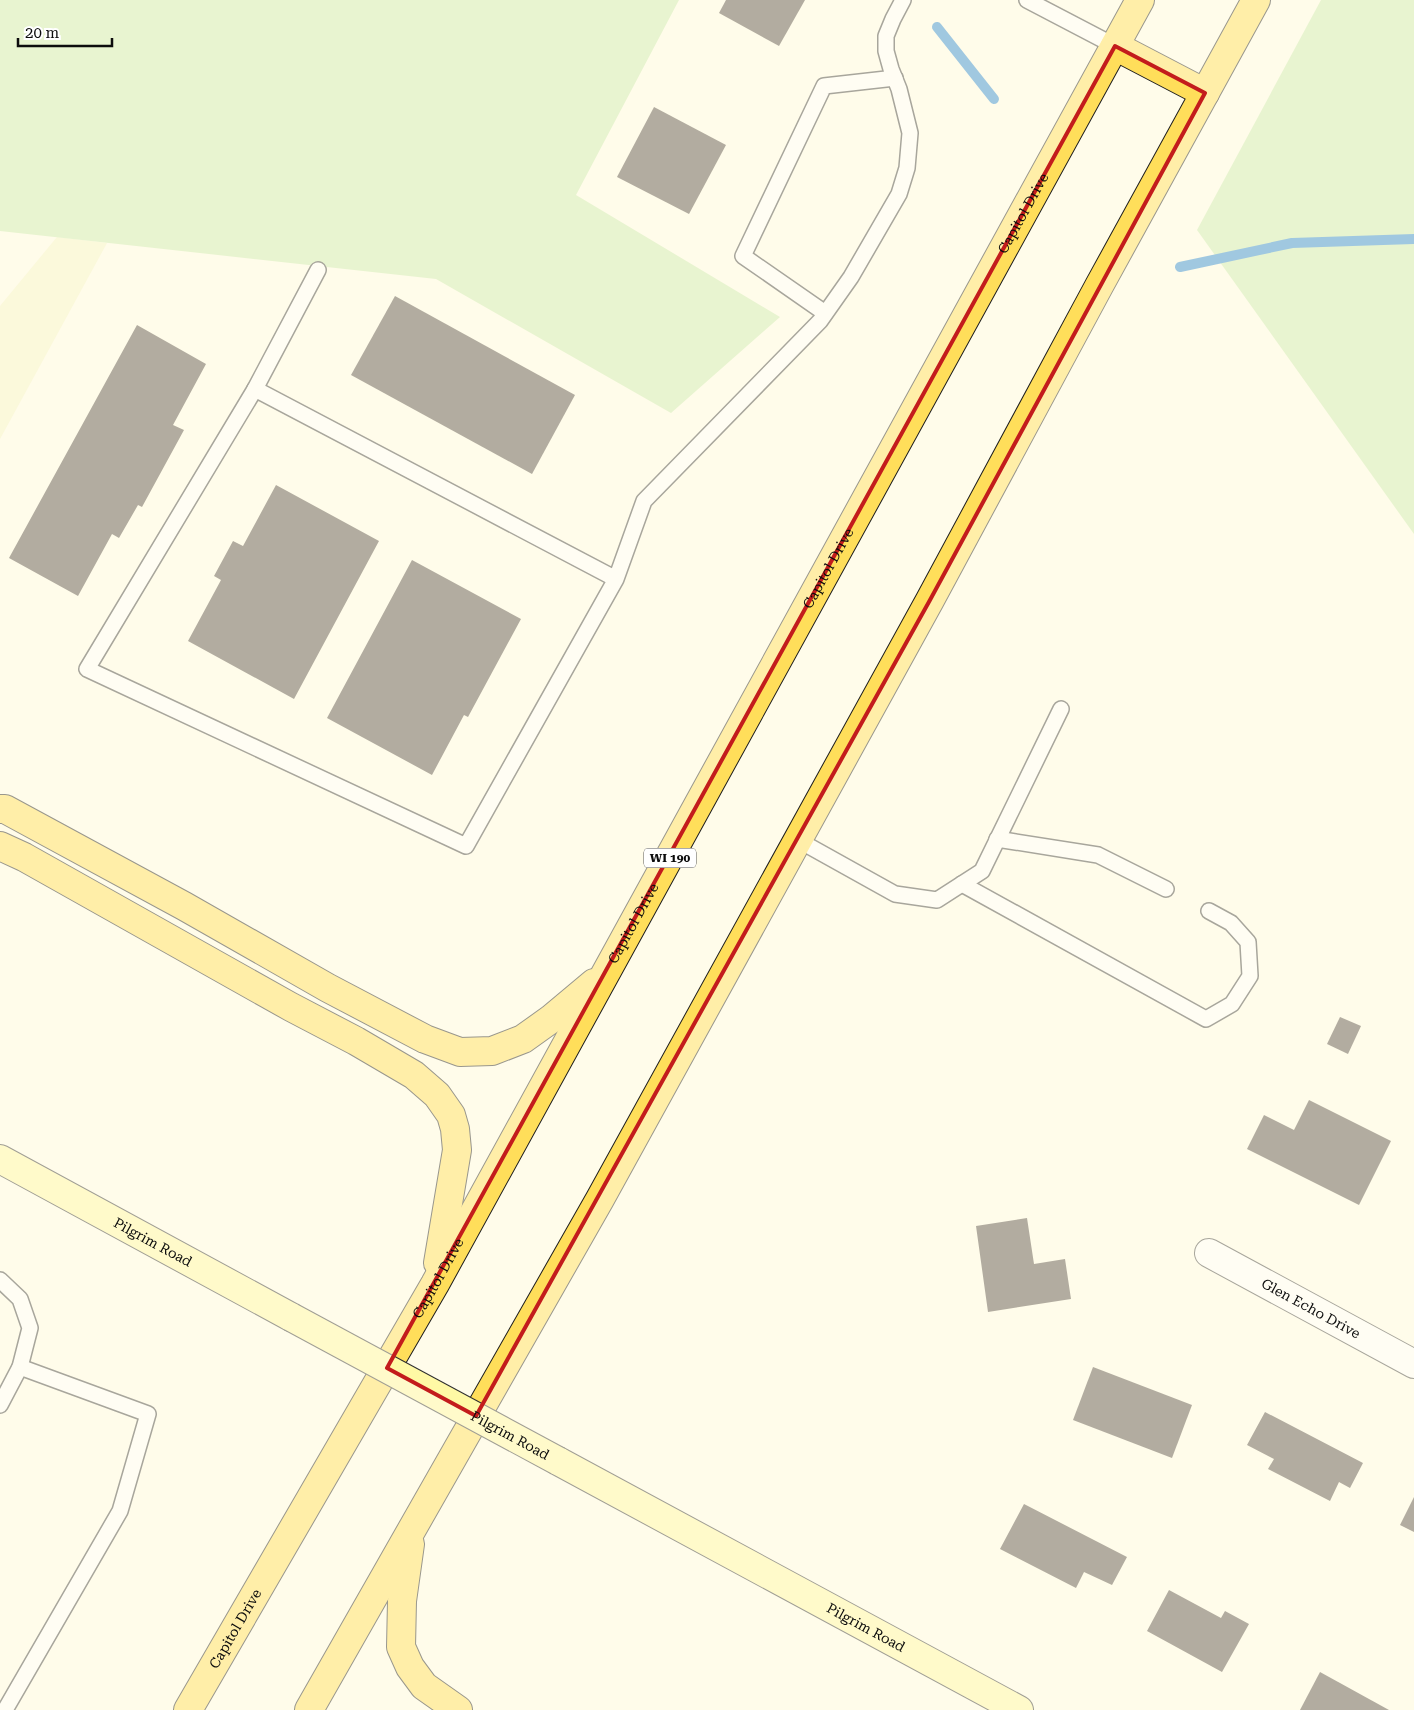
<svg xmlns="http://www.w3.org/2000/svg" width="1414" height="1710" font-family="'Roboto Serif',serif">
	<rect width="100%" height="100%" fill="#fffcea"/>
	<!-- farmland -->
	<polygon fill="#f6f5c9" points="57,237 107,243 0,439 0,306"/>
	<!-- green -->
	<g fill="#cdebb2">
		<polygon points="0,0 679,0 576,195 780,317 671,413 436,279 0,231"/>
		<polygon points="1321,0 1414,0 1414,534 1197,230"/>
	</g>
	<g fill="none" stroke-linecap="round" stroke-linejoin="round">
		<!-- stream -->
		<g stroke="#2e8bd5" stroke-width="10">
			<polyline points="937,27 994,99"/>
			<polyline points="1180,267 1292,243 1414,239"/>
		</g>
	</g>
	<!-- building -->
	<g fill="#554d47">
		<polygon points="726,0 805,0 779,46 719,13"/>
		<polygon points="654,107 726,145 689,214 617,177"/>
		<polygon points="395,296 575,395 532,474 351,375"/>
		<polygon points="137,325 206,364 173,425 184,430 142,507 138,505 119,538 112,534 78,596 9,558"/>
		<polygon points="276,485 379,541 294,699 188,641 221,580 214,576 233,541 243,546"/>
		<polygon points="412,560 521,619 468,717 464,715 432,775 327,718"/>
		<polygon points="1340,1017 1361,1026 1348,1054 1327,1044"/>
		<polygon points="1309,1100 1391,1141 1359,1205 1247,1149 1264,1115 1294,1130"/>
		<polygon points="1027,1218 1034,1264 1065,1259 1071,1299 988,1312 976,1226"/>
		<polygon points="1093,1367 1192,1405 1172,1458 1073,1420"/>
		<polygon points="1265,1412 1363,1463 1350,1488 1339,1482 1330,1501 1268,1469 1274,1459 1247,1445"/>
		<polygon points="1414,1497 1414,1532 1400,1525"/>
		<polygon points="1024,1504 1127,1557 1112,1585 1084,1572 1076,1588 1000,1549"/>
		<polygon points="1169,1590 1221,1618 1225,1611 1249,1624 1222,1672 1147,1631"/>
		<polygon points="1320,1672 1389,1710 1300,1710"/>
	</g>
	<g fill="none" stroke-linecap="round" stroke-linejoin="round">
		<defs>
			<g id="lane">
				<polyline points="1027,0 1115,46"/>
				<polyline points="825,313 743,256 824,86 895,78"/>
				<polyline points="255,389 318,270"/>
				<polyline points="616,579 255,389 87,669 466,846 616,579 644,501 820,321 851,277 899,194 907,168 910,133 899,89 891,69 886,51 886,36 893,19 903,0"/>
				<polyline points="997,839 1098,855 1166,889"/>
				<polyline points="798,840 895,894 937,900 982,871 1061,709"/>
				<polyline points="962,884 1206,1019 1232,1004 1250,976 1248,942 1231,923 1209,911"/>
				<polyline points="0,1280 20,1299 30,1328 20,1367 0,1405"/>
				<polyline points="5,1710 120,1511 148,1414 20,1367"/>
			</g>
			<g id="street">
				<path id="s1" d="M1209,1253L1414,1364"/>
			</g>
			<g id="secondary">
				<path id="s2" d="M0,1159L291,1317"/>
				<path id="s3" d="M558,1461L1019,1710"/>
			</g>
			<g id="primary">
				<polyline points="1115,46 1205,93"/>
				<polyline points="0,809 5,809 184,906 328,988 425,1039 460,1052 492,1051 523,1039 551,1019 594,983"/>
				<polyline points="0,846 24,857 291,1007 356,1041 414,1075 437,1095 451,1115 455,1129 457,1150 438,1263"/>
				<polyline points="410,1544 402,1601 401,1647 410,1667 424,1686 458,1710"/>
				<path id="s4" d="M188,1710L435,1284L1140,0"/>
				<polyline points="309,1710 600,1199 930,600 1099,286 1256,0"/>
			</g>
		</defs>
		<!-- lane casing -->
		<use href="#lane" stroke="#3f3f3f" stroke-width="18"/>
		<!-- street casing -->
		<use href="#street" stroke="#3f3f3f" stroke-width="30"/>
		<!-- secondary casing -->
		<use href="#secondary" stroke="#2e2e2e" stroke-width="30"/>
		<!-- primary casing -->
		<use href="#primary" stroke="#1d1d1d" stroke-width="30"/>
		<!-- lane -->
		<use href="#lane" stroke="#fff" stroke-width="15"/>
		<!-- street -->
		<use href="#street" stroke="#fff" stroke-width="28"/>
		<!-- secondary -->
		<use href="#secondary" stroke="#fff9a5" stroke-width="28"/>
		<!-- primary -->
		<use href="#primary" stroke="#ffde5a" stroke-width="28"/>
		<defs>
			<g id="secondary-bridge">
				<path id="s5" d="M291,1317L558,1461"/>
			</g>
		</defs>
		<!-- secondary-bridge casing -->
		<use href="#secondary-bridge" stroke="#2e2e2e" stroke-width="30" stroke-linecap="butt"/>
		<!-- secondary-bridge -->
		<use href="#secondary-bridge" stroke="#fff9a5" stroke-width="28"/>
	</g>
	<!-- marked area -->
	<path d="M0 0H1414V1710H0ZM1115,46L1205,93L930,600L476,1416L387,1368Z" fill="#fffcea" fill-opacity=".55" fill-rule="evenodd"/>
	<path fill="none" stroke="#c31c1c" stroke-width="4" stroke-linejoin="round" d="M1115,46L1205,93L930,600L476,1416L387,1368Z"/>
	<g text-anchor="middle" stroke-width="5" stroke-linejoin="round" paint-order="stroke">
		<!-- shield labels -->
		<rect fill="#fff" stroke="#555" stroke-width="1" x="644" y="848.5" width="52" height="19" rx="4"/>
		<g font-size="12" font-weight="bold" fill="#0c0c0c">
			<text x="670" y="862">WI 190</text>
		</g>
		<!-- street labels -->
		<g font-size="14" fill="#0c0c0c" stroke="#fff">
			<text dy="5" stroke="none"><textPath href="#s4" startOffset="1714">Capitol Drive</textPath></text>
			<text dy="5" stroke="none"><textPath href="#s4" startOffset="1309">Capitol Drive</textPath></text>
			<text dy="5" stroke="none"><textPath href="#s4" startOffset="904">Capitol Drive</textPath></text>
			<text dy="5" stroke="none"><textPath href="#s2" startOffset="174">Pilgrim Road</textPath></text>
			<text dy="5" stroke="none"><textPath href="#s4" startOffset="499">Capitol Drive</textPath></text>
			<text dy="5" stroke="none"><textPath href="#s1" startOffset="116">Glen Echo Drive</textPath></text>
			<text dy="5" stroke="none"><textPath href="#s5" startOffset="249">Pilgrim Road</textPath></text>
			<text dy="5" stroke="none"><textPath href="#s3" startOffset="350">Pilgrim Road</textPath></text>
			<text dy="5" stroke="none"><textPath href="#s4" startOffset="94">Capitol Drive</textPath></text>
		</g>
	</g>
	<!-- scale -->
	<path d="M18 38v8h94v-8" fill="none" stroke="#0c0c0c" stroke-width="2.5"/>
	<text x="25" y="38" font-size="15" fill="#0c0c0c" stroke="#ffffff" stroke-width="4" paint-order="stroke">20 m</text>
</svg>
